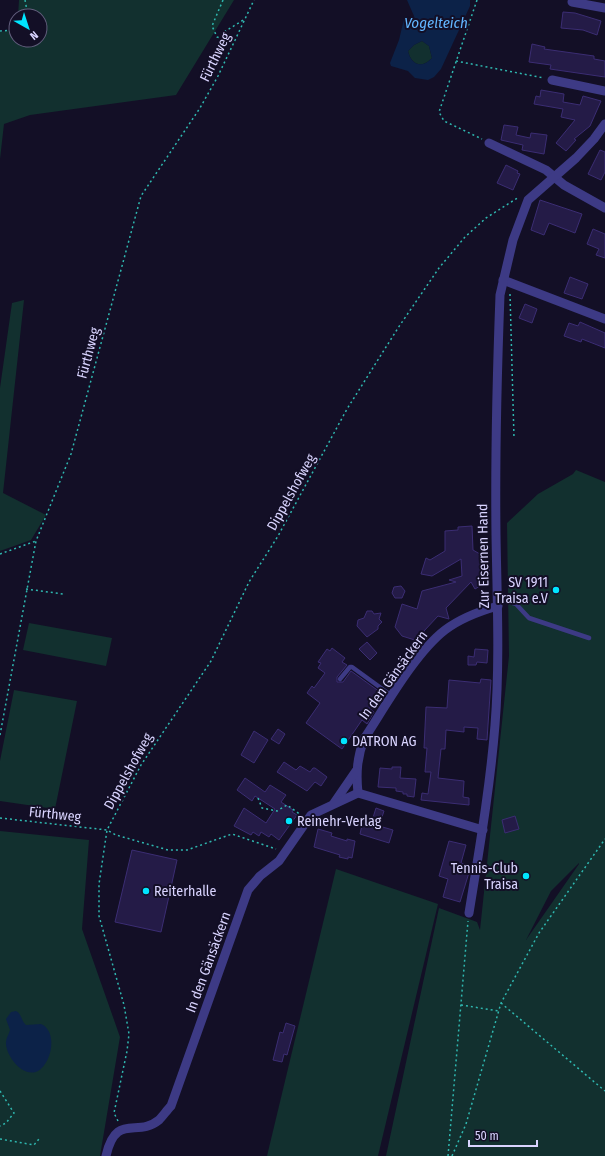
<svg xmlns="http://www.w3.org/2000/svg" width="605" height="1156" font-family="'Fira Sans Condensed',sans-serif">
	<rect width="100%" height="100%" fill="#130f26"/>
	<!-- green -->
	<g fill="#12302f" fill-rule="evenodd">
		<polygon points="19,0 234,0 176,95 30,115 4,124 0,159 0,32 16,29 16,40 40,40 40,16 18,16"/>
		<path d="M422,41L429,46L432,58C422,69 411,65 408,51L414,45Z"/>
		<polygon points="24,300 3,493 46,515 31,540 0,551 0,388 12,303"/>
		<path d="M576,470L605,482V1156H386L439,908L477,922L480,930L509,656L507,523L538,494L573,474ZM579,863V864L526,940L551,891Z"/>
		<polygon points="29,623 112,638 106,666 23,650"/>
		<polygon points="14,690 77,701 55,809 0,801 0,761"/>
		<polygon points="0,831 89,840 82,929 120,1037 100,1156 0,1156"/>
		<polygon points="336,869 438,904 378,1156 267,1156"/>
	</g>
	<!-- water -->
	<g fill="#0c2248" fill-rule="evenodd">
		<path d="M407,0H470V6L441,69L434,77L428,80L415,78L408,71L391,66L390,63L399,40L404,19L410,21L414,16ZM422,41L429,46L432,58C422,69 411,65 408,51L414,45Z"/>
		<path d="M16,1011C22,1014 21,1021 26,1025L41,1024C58,1031 52,1063 38,1071C23,1079 5,1055 6,1042C6,1038 9,1034 10,1030L6,1019L11,1012Z"/>
	</g>
	<!-- building -->
	<g fill="#241b47" stroke="#3b2d73">
		<polygon points="563,12 575,13 601,21 597,35 583,30 561,28"/>
		<polygon points="532,44 545,47 544,49 594,56 594,59 605,61 605,77 550,69 551,65 529,62"/>
		<polygon points="541,90 564,94 563,102 580,105 583,96 601,101 590,126 574,139 576,140 566,151 556,143 575,120 561,117 563,109 534,104 536,96 540,97"/>
		<polygon points="504,125 518,127 516,135 530,138 531,133 547,135 544,154 522,150 523,145 501,140"/>
		<polygon points="600,150 605,152 605,172 601,180 588,174"/>
		<polygon points="506,165 518,171 517,173 520,174 513,190 497,183"/>
		<polygon points="540,200 582,214 575,233 549,223 544,235 531,230"/>
		<polygon points="593,229 605,234 605,258 596,255 599,249 587,244"/>
		<polygon points="570,277 588,284 582,299 564,293"/>
		<polygon points="525,304 537,309 532,323 519,318"/>
		<polygon points="580,322 605,333 605,348 582,339 581,342 564,336 569,323 578,326"/>
		<polygon points="472,526 473,550 485,557 480,565 490,570 481,576 485,583 475,589 471,582 446,608 449,619 438,616 424,631 425,637 418,641 402,636 395,627 402,604 417,609 422,591 456,582 449,580 462,576 461,559 432,576 421,574 426,558 430,560 445,551 445,531 458,530 458,527"/>
		<polygon points="401,586 405,591 402,598 395,598 392,593 394,587"/>
		<polygon points="367,611 372,611 374,614 381,613 379,619 382,622 378,626 378,629 367,637 357,626 358,620 364,618"/>
		<polygon points="367,642 377,653 370,660 359,649"/>
		<polygon points="332,648 345,658 342,662 347,665 337,677 337,682 343,682 351,671 380,692 369,708 374,712 367,724 362,720 342,749 306,723 320,703 307,693 312,686 314,688 325,673 318,668 321,663 318,662 327,649 330,651"/>
		<polygon points="475,649 488,650 487,663 477,662 476,665 468,665 468,656 474,657"/>
		<polygon points="481,679 491,680 487,740 477,739 478,728 464,727 464,732 446,730 445,749 441,749 438,778 464,781 463,797 469,798 469,805 421,800 422,793 428,794 431,772 425,772 427,748 424,748 426,707 447,708 449,680 480,683"/>
		<polygon points="278,729 285,734 279,744 271,739"/>
		<polygon points="254,731 268,740 254,763 241,755"/>
		<polygon points="284,762 296,770 300,766 310,772 313,768 315,768 327,777 321,786 315,782 307,791 277,772"/>
		<polygon points="392,767 401,767 400,778 416,779 414,797 407,796 407,794 403,794 403,792 396,791 396,788 378,787 380,768 392,769"/>
		<polygon points="245,778 265,792 270,785 286,795 281,802 293,810 292,812 297,815 279,840 271,834 269,837 261,832 259,836 253,832 251,835 234,826 244,808 266,823 275,809 255,796 252,801 237,790"/>
		<polygon points="376,808 384,811 379,826 393,830 389,843 360,834 363,821 371,824"/>
		<polygon points="515,816 519,829 505,833 502,820"/>
		<polygon points="318,829 332,833 331,836 347,841 347,839 355,841 352,858 348,857 348,859 339,857 340,855 314,847"/>
		<polygon points="449,841 466,845 461,863 471,866 460,902 443,897 448,879 439,876"/>
		<polygon points="132,850 177,860 161,932 115,922"/>
		<polygon points="286,1023 295,1026 287,1055 284,1054 282,1062 273,1060 280,1032 283,1033"/>
	</g>
	<g fill="none" stroke-linecap="round" stroke-linejoin="round">
		<!-- path -->
		<g stroke="#2fb8b0" stroke-width="1.5" stroke-dasharray="2 3" stroke-linecap="butt">
			<polyline points="25,0 28,16"/>
			<polyline points="223,0 212,26 217,37 224,39 224,32 245,19"/>
			<polyline points="477,0 439,112 444,121 482,139"/>
			<polyline points="0,31 16,30"/>
			<polyline points="456,61 544,78"/>
			<polyline points="510,294 514,438"/>
			<polyline points="0,554 36,541"/>
			<polyline points="26,589 63,594"/>
			<polyline points="0,735 36,541 71,454 141,196 200,108 218,76 254,0"/>
			<polyline points="258,798 262,808 277,811 287,805 301,815"/>
			<polyline points="0,818 107,830 116,835 168,850 187,850 232,834 276,849"/>
			<polyline points="501,1003 605,1091"/>
			<polyline points="461,1005 499,1011"/>
			<polyline points="0,1091 14,1113 6,1123 0,1126"/>
			<polyline points="118,1121 114,1113 127,1051 129,1034 124,1005 99,916 99,884 107,830 141,765 211,661 249,582 278,536 347,409 398,328 439,268 465,237 486,218 519,197"/>
			<polyline points="0,1139 34,1145 39,1139"/>
			<polyline points="448,1156 468,921"/>
			<polyline points="452,1156 466,1124 501,1003 539,933 605,839"/>
		</g>
		<!-- service -->
		<g stroke="#3d3a85" stroke-width="4.5">
			<polyline points="498,598 516,604 529,618 589,638"/>
			<polyline points="340,679 350,667 352,667 392,696"/>
		</g>
		<!-- minor -->
		<g stroke="#3d3a85" stroke-width="9">
			<polyline points="572,2 605,8"/>
			<polyline points="552,80 605,91"/>
			<polyline points="489,143 546,170 564,185 605,208"/>
			<polyline points="503,280 605,319"/>
			<path d="M358,793C356,773 357,758 364,739C385,707 415,653 445,630C461,618 480,611 498,606"/>
			<polyline points="334,803 356,771"/>
			<path d="M469,913C479,851 490,788 495,725C500,662 497,598 496,535C495,455 497,375 500,295L513,240L528,200L576,158L594,139L605,124"/>
			<path d="M106,1156C116,1112 137,1138 159,1120C163,1116 167,1110 171,1106L248,890L260,876L279,861L311,815L358,793L483,830"/>
		</g>
	</g>
	<!-- markers -->
	<g fill="#00e5ff" stroke="#130f26" stroke-width="1.5">
		<circle cx="556" cy="590" r="4"/>
		<circle cx="344" cy="741" r="4"/>
		<circle cx="289" cy="821" r="4"/>
		<circle cx="526" cy="876" r="4"/>
		<circle cx="146" cy="891" r="4"/>
	</g>
	<g text-anchor="middle" stroke-width="4" stroke-linejoin="round" paint-order="stroke">
		<!-- street labels -->
		<g font-size="14" fill="#d9d4ff" stroke="#130f26">
			<text transform="translate(215 57) rotate(-64)" y="5">Fürthweg</text>
			<text transform="translate(88 353) rotate(-75)" y="5">Fürthweg</text>
			<text transform="translate(291 492) rotate(-61)" y="5">Dippelshofweg</text>
			<text transform="translate(483 556) rotate(-91)" y="5">Zur Eisernen Hand</text>
			<text transform="translate(393 675) rotate(-54)" y="5">In den Gänsäckern</text>
			<text transform="translate(128 771) rotate(-61)" y="5">Dippelshofweg</text>
			<text transform="translate(55 814) rotate(6)" y="5">Fürthweg</text>
			<text transform="translate(208 962) rotate(-70)" y="5">In den Gänsäckern</text>
		</g>
		<!-- poi labels -->
		<g font-size="14" fill="#d9d4ff" stroke="#130f26" text-anchor="start">
			<text x="548" y="587" text-anchor="end">SV 1911<tspan x="548" dy="16">Traisa e.V</tspan></text>
			<text x="352" y="746">DATRON AG</text>
			<text x="297" y="826">Reinehr-Verlag</text>
			<text x="518" y="873" text-anchor="end">Tennis-Club<tspan x="518" dy="16">Traisa</tspan></text>
			<text x="154" y="896">Reiterhalle</text>
		</g>
		<!-- water labels -->
		<g font-size="15" font-style="italic" fill="#62b6ff" stroke="#130f26">
			<text x="436" y="28">Vogelteich</text>
		</g>
	</g>
	<!-- north arrow -->
	<g transform="translate(28 28) rotate(141)"><circle r="19" fill="#130f26" stroke="#625e7d"/>
	<path d="M0-3L7 15L0 10L-7 15Z" fill="#00e5ff"/>
	<text y="-6" font-size="11" font-weight="bold" text-anchor="middle" fill="#d9d4ff">N</text>
	</g>
	<!-- scale -->
	<path d="M469 1140v6h68v-6" fill="none" stroke="#d9d4ff" stroke-width="2"/>
	<text x="475" y="1140" font-size="12" fill="#d9d4ff" stroke="#130f26" stroke-width="3" paint-order="stroke">50 m</text>
</svg>
